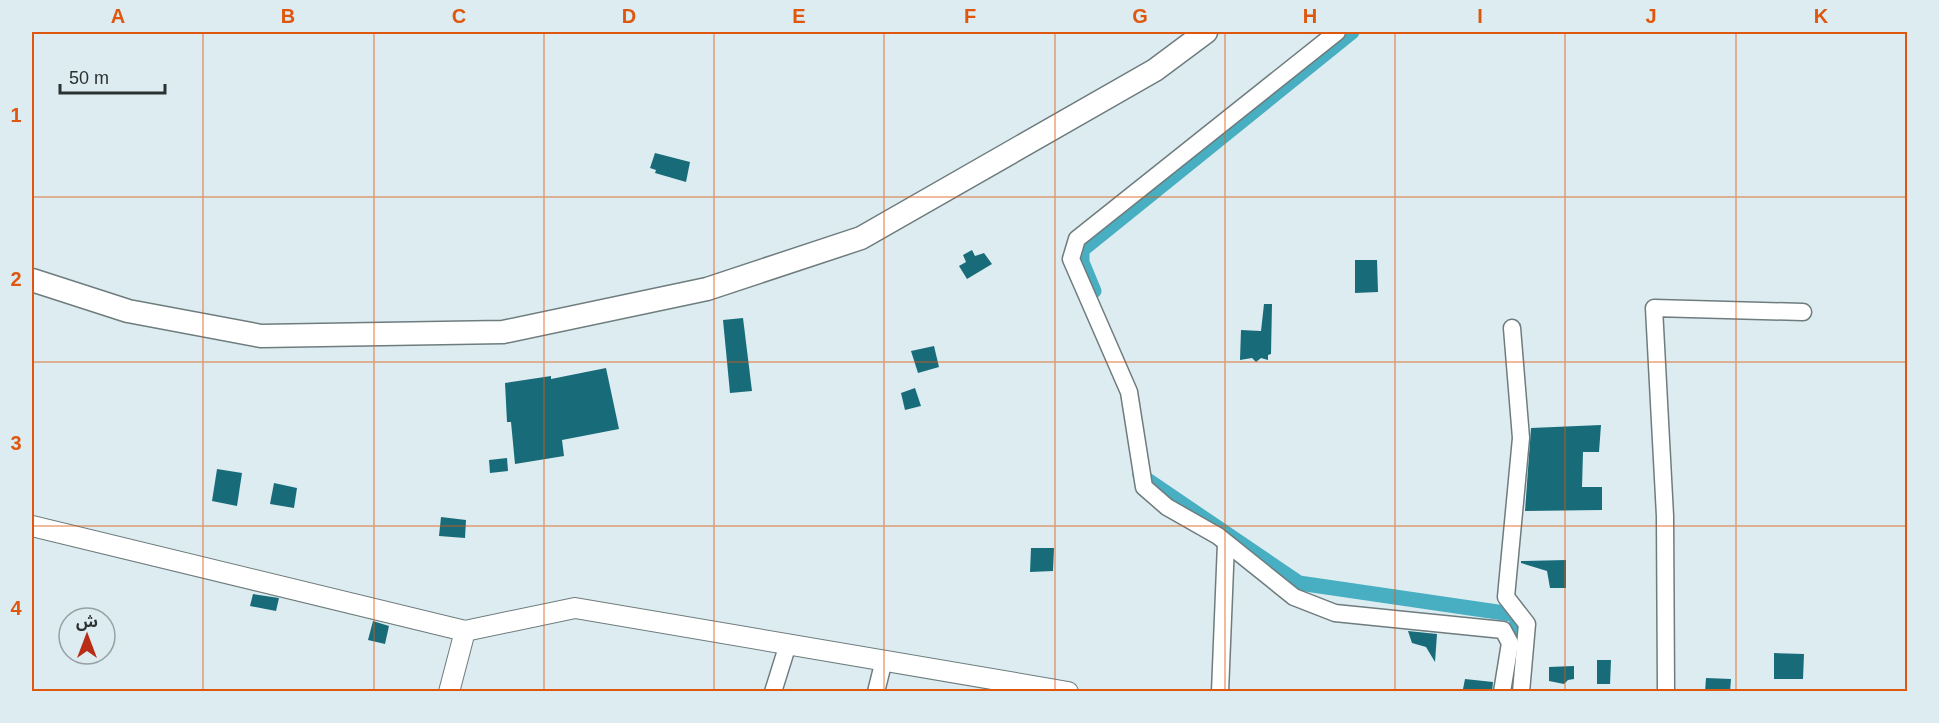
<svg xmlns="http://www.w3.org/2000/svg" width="1939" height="723" font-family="Arial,'Noto Sans Arabic',sans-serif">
	<rect width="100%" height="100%" fill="#ddecf0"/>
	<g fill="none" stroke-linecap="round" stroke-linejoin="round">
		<!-- canal -->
		<g stroke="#47afc1" stroke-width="15">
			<polyline points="1094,291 1082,262 1082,250 1352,32"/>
			<polyline points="1140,475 1299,583 1518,615 1512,654"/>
		</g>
	</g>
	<!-- building -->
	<g fill="#186c7a">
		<polygon points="655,153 690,162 686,182 655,173 656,170 650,168"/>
		<polygon points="972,250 975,256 984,253 992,264 967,279 959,266 966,262 963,255"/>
		<polygon points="1355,260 1377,260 1378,292 1355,293"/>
		<polygon points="1264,304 1272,304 1271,354 1268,355 1268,360 1261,358 1256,362 1252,358 1240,360 1241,330 1261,331"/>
		<polygon points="743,318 752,391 730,393 723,320"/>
		<polygon points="934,346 939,367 918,373 911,351"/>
		<polygon points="606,368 619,429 562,440 564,456 515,464 511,422 507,422 505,383 551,376 551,379"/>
		<polygon points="915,388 921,406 905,410 901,393"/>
		<polygon points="1601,425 1599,452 1583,452 1582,487 1602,487 1602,510 1525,511 1531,428"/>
		<polygon points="507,458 508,471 490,473 489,460"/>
		<polygon points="217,469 242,473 237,506 212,501"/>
		<polygon points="274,483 297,488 294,508 270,504"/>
		<polygon points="441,517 466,520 465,538 439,536"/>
		<polygon points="1031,548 1054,548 1053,571 1030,572"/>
		<polygon points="1566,560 1566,588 1550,588 1547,571 1521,563 1521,561"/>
		<polygon points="253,594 279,598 276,611 250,606"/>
		<polygon points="373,621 389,626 385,644 368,640"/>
		<polygon points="1408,631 1437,634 1435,662 1426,647 1412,643"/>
		<polygon points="1774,653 1804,654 1803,679 1774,679"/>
		<polygon points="1597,660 1611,660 1610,684 1597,684"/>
		<polygon points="1574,666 1574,679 1568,680 1564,684 1549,681 1549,667"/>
		<polygon points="1706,678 1731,679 1730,692 1705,692"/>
		<polygon points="1465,679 1493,682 1492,692 1463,689"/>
	</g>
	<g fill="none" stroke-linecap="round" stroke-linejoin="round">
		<defs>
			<g id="minor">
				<polyline points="1337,32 1077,239 1071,259 1129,392 1144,487 1167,507 1218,536 1294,597 1335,613 1503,630 1510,643 1502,692"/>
				<polyline points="1512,328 1521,438 1506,597 1527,624 1521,692"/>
				<polyline points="773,692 788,644"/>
				<polyline points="876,692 884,660"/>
				<polyline points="1220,692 1226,543"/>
				<polyline points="1666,692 1665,516 1654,308 1803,312"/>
			</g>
			<g id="tertiary">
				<polyline points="32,526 465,631 575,608 1068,692"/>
				<polyline points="449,692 465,631"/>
			</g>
			<polyline id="secondary" points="32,280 128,311 261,336 503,332 707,289 861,238 1155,70 1206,32"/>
		</defs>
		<!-- minor casing -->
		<use href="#minor" stroke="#6e7c7e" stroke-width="19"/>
		<!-- tertiary casing -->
		<use href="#tertiary" stroke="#6e7c7e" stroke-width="22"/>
		<!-- secondary casing -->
		<use href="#secondary" stroke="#6e7c7e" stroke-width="25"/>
		<!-- minor -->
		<use href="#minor" stroke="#fff" stroke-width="16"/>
		<!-- tertiary -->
		<use href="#tertiary" stroke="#fff" stroke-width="20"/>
		<!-- secondary -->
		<use href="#secondary" stroke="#fff" stroke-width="22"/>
	</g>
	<!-- grid -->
	<path fill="none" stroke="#df570e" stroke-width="1.5" stroke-opacity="0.55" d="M203,32V692M374,32V692M544,32V692M714,32V692M884,32V692M1055,32V692M1225,32V692M1395,32V692M1565,32V692M1736,32V692M32,197H1908M32,362H1908M32,526H1908"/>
	<!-- border -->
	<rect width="1939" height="723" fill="none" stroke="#ddecf0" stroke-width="66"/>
	<!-- north arrow -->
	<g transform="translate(87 636)"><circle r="28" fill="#ddecf0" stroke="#96a1a4" stroke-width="1.5"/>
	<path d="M0-4.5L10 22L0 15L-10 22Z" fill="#b92d17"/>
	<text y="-9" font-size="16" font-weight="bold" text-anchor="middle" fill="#2b3031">ش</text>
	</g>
	<!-- scale -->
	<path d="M60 84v9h105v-9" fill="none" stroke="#2b3031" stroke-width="3"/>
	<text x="69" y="84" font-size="18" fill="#2b3031" stroke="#ddecf0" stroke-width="4.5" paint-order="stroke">50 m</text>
	<rect x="33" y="33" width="1873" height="657" fill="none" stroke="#df570e" stroke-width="2"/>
	<g font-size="20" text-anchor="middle" font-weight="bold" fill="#df570e">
		<text x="118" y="23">A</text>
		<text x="288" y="23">B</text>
		<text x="459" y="23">C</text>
		<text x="629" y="23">D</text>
		<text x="799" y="23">E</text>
		<text x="970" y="23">F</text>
		<text x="1140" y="23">G</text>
		<text x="1310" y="23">H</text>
		<text x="1480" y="23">I</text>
		<text x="1651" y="23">J</text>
		<text x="1821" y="23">K</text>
		<text x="16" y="122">1</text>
		<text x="16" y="286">2</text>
		<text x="16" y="450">3</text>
		<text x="16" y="615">4</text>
	</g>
</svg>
